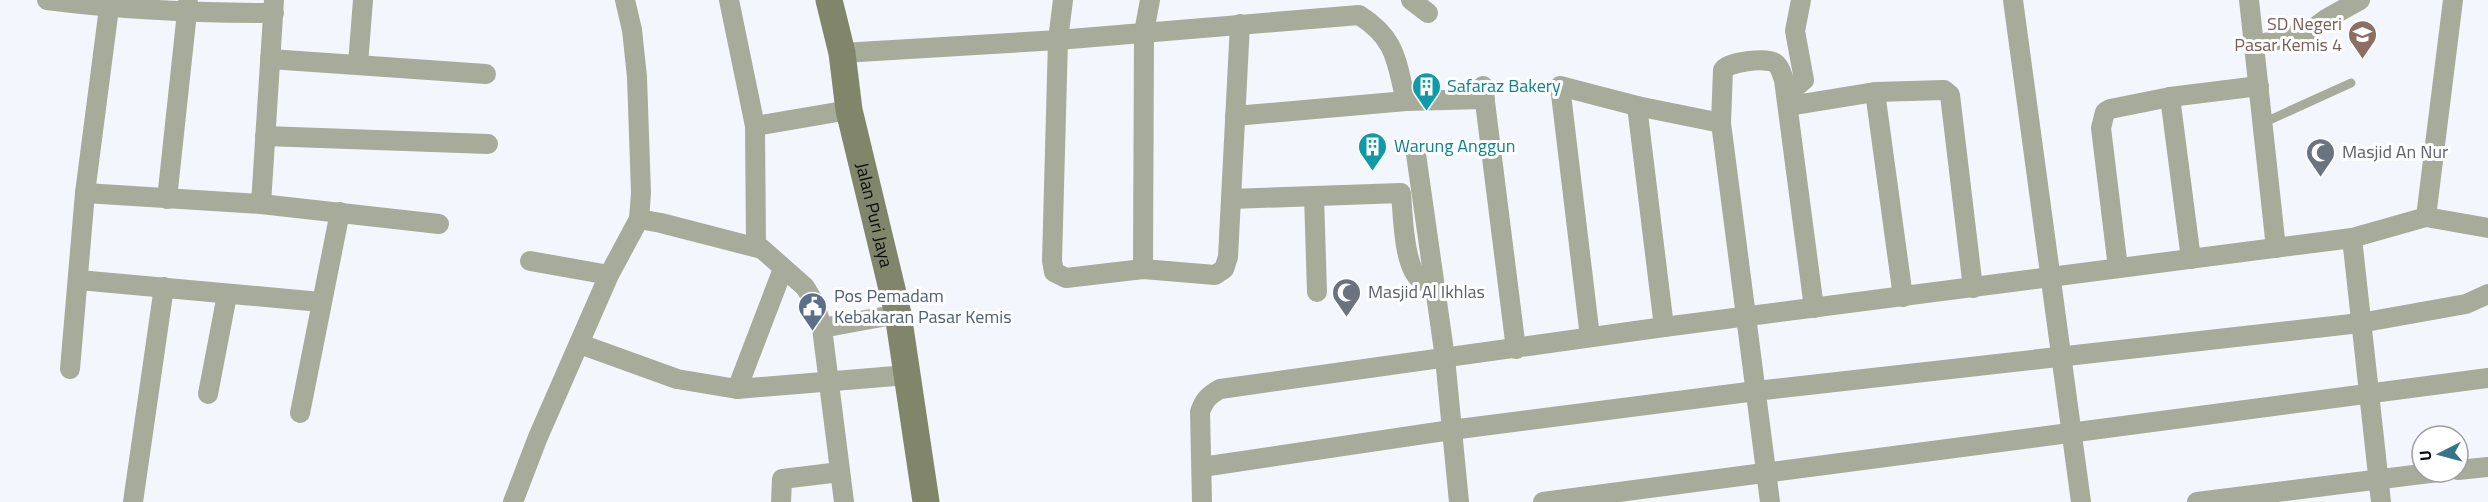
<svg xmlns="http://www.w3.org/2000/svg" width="2488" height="502" font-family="'Titillium Web',sans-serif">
	<rect width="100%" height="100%" fill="#f3f7fd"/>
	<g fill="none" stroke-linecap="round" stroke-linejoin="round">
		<!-- lane -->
		<polyline stroke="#a7ab99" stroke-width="9" points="2263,123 2351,83"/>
		<!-- street -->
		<g stroke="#a7ab99" stroke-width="20">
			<path d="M47,0C124,10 196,13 274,13"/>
			<polyline points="729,0 755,126 756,246"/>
			<polyline points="1063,0 1058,40 1052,261 1054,272 1066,278 1143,269 1215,275 1224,269 1228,257 1240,24"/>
			<polyline points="1411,0 1428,13"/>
			<polyline points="2013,0 2081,502"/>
			<polyline points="2249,0 2276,248"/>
			<polyline points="2254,46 2310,31 2326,19 2360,0"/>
			<path d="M842,53L1058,40L1359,15C1397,39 1396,61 1406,101"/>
			<polyline points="270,59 486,74"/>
			<polyline points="358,64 363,0"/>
			<polyline points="1483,86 1516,349"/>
			<polyline points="1875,92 1903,297"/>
			<polyline points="1788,94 1804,80 1795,31 1801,0"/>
			<polyline points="2170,97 2191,259"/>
			<polyline points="1637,106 1664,327"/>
			<polyline points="1789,106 1875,92 1944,90 1950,95 1973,288"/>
			<polyline points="1235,116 1406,101 1485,99"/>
			<polyline points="755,126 849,110"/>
			<polyline points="265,136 488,144"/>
			<polyline points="1416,154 1445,358 1459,502"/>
			<polyline points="85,193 261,204 439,224"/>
			<polyline points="1314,196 1317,292"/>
			<polyline points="167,199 188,3"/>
			<path d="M1231,199L1401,193C1403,213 1403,268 1421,280C1425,282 1430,283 1434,285"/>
			<polyline points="261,204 274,0"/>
			<polyline points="2426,217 2453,0"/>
			<polyline points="639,219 661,223 762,249 805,287 815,304 822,328 844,502"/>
			<polyline points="2352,238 2381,502"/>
			<polyline points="530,261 609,275"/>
			<polyline points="2118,268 2101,128 2105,112 2110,109 2170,97 2259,86"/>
			<polyline points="1143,269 1144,32 1150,0"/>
			<polyline points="79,280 321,302"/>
			<polyline points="822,328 898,314"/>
			<polyline points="1590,337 1560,86 1637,106 1721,123"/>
			<polyline points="580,344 677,379 737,389 907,375"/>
			<polyline points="70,369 85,193 109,8"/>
			<polyline points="737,389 783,269"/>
			<polyline points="208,394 227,295"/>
			<polyline points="300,413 340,212"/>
			<polyline points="1202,467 1451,430 1756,391 2360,323 2466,304 2488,294"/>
			<polyline points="2458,470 2488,467"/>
			<polyline points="133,502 164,287"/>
			<polyline points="513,502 538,437 609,275 639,219 641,193 637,77 632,30 625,0"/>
			<polyline points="781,502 782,479 840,472"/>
			<path d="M1202,502L1200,412C1204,400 1209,395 1220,389L1664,327L2352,238L2426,217L2488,228"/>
			<polyline points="1543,502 2488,378"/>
			<path d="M1770,502L1721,123L1723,70C1728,62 1766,57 1775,63C1780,66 1782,75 1784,80L1814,308"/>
			<polyline points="2197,502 2438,472"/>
		</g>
		<!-- secondary -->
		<path stroke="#81866b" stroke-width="27" id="s1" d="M829,0L842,53L849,110L898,314L926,502"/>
	</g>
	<!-- icons -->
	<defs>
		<symbol id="school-pin" viewBox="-11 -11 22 30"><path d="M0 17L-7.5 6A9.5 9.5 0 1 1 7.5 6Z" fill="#8d6e63" stroke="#fff"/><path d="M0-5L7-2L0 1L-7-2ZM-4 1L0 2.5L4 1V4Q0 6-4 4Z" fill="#fff"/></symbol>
		<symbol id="building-pin" viewBox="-11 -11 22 30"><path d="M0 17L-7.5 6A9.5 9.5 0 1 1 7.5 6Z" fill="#0f9aa8" stroke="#fff"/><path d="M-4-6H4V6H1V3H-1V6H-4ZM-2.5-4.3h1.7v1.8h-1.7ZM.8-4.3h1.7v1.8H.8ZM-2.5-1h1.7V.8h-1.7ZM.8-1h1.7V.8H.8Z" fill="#fff"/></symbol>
		<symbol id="mosque-pin" viewBox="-11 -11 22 30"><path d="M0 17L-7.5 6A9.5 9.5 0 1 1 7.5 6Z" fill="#6b7280" stroke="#fff"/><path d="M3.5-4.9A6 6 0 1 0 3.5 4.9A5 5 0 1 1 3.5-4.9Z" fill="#fff"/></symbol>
		<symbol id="civic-pin" viewBox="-11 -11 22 30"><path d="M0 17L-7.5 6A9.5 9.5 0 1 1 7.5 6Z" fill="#5c6f8a" stroke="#fff"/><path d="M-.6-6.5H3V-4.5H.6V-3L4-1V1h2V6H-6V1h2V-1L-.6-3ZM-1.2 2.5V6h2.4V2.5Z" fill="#fff"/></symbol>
	</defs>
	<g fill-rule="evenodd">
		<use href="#school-pin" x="2346" y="18" width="33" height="45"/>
		<use href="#building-pin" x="1410" y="70" width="33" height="45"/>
		<use href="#building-pin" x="1356" y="130" width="33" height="45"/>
		<use href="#mosque-pin" x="2304" y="136" width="33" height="45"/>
		<use href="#mosque-pin" x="1330" y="276" width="33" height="45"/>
		<use href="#civic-pin" x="796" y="290" width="33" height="45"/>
	</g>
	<g text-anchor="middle" stroke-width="6" stroke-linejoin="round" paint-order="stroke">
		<!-- education labels -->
		<g font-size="18" fill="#785e54" stroke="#fff" text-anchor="end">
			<text x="2342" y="30">SD Negeri<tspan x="2342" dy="21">Pasar Kemis 4</tspan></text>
		</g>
		<!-- culture labels -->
		<g font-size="18" fill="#0d838f" stroke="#fff" text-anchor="start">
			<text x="1447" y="92">Safaraz Bakery</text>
			<text x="1394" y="152">Warung Anggun</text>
		</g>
		<!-- worship labels -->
		<g font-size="18" fill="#5b616d" stroke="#fff" text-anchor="start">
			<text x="2342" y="158">Masjid An Nur</text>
			<text x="1368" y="298">Masjid Al Ikhlas</text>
		</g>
		<!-- street labels -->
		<g font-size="18" fill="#090c0f" stroke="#fff">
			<text dy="6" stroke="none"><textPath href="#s1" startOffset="220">Jalan Puri Jaya</textPath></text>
		</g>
		<!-- service labels -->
		<g font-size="18" fill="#4e5e75" stroke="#fff" text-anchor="start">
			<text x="834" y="302">Pos Pemadam<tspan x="834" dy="21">Kebakaran Pasar Kemis</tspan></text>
		</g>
	</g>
	<!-- north arrow -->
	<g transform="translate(2440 454) rotate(264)"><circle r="28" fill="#ffffff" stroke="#9d9e9f" stroke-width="1.5"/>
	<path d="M0-4.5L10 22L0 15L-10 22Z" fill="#347588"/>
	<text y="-9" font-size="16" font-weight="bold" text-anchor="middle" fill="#090c0f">U</text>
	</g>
</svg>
